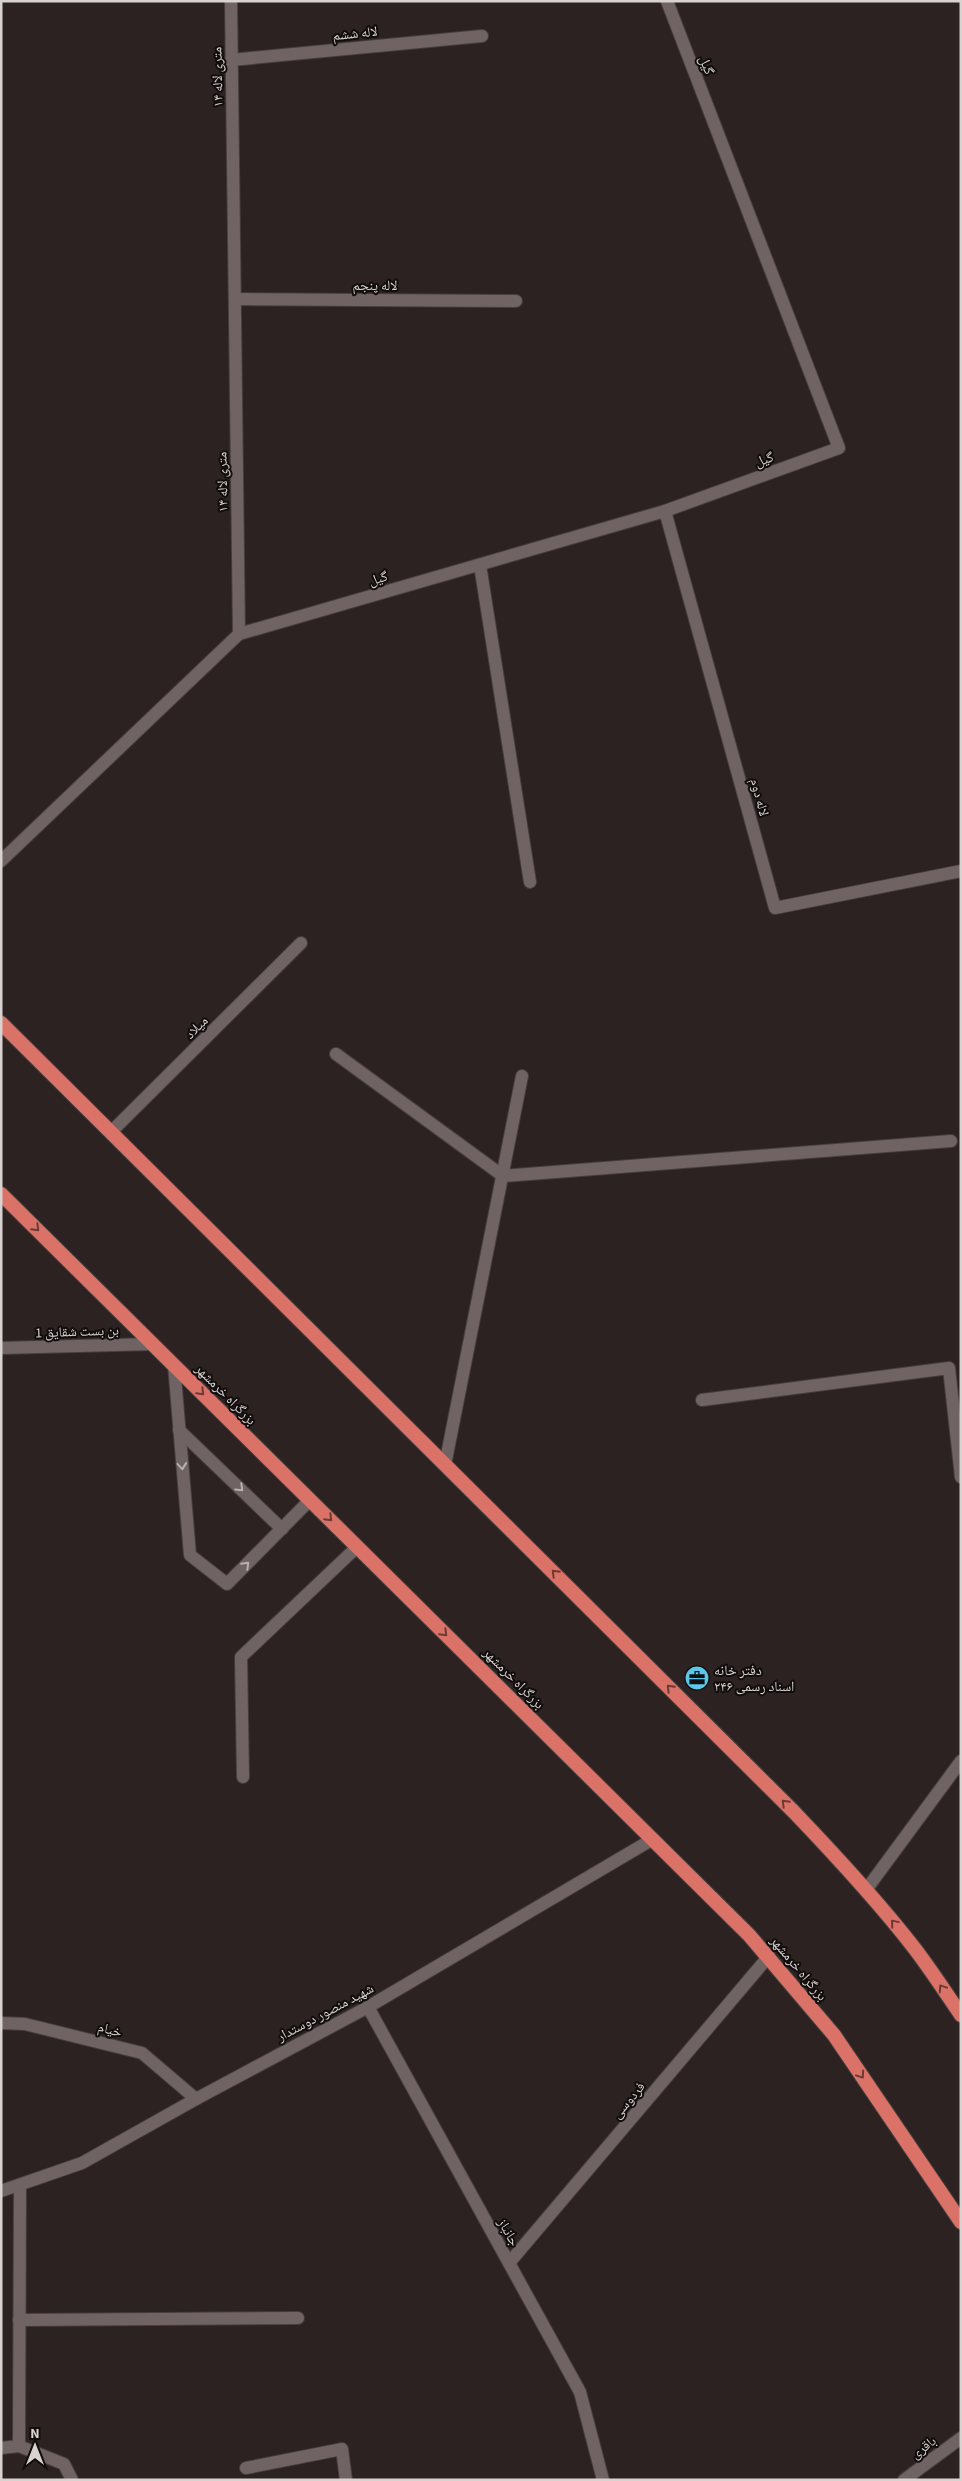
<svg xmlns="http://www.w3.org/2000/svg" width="962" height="2481" font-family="'Source Sans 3','Noto Naskh Arabic',sans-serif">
	<rect width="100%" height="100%" fill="#2b2221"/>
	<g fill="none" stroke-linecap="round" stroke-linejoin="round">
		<defs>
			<g id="service">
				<polyline points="174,1365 190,1555 227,1584 310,1500"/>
				<polyline points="702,1400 949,1368 961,1477"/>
				<polyline points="179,1430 282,1529"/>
			</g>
			<g id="minor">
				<polyline points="231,60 482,36"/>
				<polyline points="235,299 516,301"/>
				<polyline points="665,511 775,908 961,871"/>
				<polyline points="480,565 530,882"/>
				<polyline points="239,634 665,511 839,448 667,1"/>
				<polyline points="1,861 239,634 231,1"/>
				<polyline points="336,1054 503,1176 951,1141"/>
				<polyline points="111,1132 301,943"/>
				<polyline points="1,1348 153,1344"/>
				<polyline points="445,1465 522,1076"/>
				<polyline points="243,1777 241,1657 357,1547"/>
				<polyline points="866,1890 961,1761"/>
				<polyline points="368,2007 580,2392 603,2480"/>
				<polyline points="1,2023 25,2024 142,2053 196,2099"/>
				<polyline points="1,2191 82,2163 196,2099 368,2007 653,1839"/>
				<polyline points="509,2263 769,1956"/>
				<polyline points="19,2320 298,2318"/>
				<polyline points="19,2446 64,2464 72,2480"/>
				<polyline points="1,2448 19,2446 20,2185"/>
				<polyline points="246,2468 342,2449 346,2480"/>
				<polyline points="904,2480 961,2438"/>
			</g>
			<g id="trunk">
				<path d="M1,1023L794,1812C836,1856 878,1901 915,1949C931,1970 946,1993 961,2015"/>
				<polyline points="1,1194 749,1935 834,2035 961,2222"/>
			</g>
		</defs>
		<!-- service casing -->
		<use href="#service" stroke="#463f3e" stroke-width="14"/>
		<!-- minor casing -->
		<use href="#minor" stroke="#463f3e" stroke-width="14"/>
		<!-- trunk casing -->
		<use href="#trunk" stroke="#463f3e" stroke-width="16"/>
		<!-- service -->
		<use href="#service" stroke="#6f6463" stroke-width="12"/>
		<!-- minor -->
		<use href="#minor" stroke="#6f6463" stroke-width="12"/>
		<!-- trunk -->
		<use href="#trunk" stroke="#db7268" stroke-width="14"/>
	</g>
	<!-- one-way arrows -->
	<defs><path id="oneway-chevron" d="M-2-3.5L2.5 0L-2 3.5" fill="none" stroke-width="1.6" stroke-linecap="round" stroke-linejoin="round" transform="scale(1.25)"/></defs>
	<g stroke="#6c3a35">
		<use href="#oneway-chevron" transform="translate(36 1228) rotate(45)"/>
		<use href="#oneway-chevron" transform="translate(201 1392) rotate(45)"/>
		<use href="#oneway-chevron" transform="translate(329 1518) rotate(45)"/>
		<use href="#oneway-chevron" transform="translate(555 1573) rotate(-135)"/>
		<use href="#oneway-chevron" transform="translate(444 1633) rotate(45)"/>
		<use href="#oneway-chevron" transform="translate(670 1688) rotate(-135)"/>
		<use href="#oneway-chevron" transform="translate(785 1803) rotate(-135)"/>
		<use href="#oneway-chevron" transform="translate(894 1923) rotate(-130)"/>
		<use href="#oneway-chevron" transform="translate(942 1988) rotate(-124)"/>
		<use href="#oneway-chevron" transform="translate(861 2075) rotate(56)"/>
	</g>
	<g stroke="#b8b1b0">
		<use href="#oneway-chevron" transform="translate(182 1466) rotate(85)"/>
		<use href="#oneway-chevron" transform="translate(240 1488) rotate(44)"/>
		<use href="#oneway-chevron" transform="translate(246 1565) rotate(-45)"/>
	</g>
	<!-- icons -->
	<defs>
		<symbol id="office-disc" viewBox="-11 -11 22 22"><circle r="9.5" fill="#5cc7e8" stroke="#110d0c"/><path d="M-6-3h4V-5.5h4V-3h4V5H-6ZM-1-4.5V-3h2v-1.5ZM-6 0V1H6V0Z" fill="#111"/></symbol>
	</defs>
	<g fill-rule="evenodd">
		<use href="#office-disc" x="683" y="1664" width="28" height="28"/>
	</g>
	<g text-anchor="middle" stroke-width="4" stroke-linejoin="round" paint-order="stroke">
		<!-- street labels -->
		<g font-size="14" fill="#d8d2d1" stroke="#110d0c">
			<text transform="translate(355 33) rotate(-6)" y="5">لاله ششم</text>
			<text transform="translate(707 65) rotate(69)" y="5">گیل</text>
			<text transform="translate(217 77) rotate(-91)" y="5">۱۴ متری لاله</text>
			<text x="375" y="290">لاله پنجم</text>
			<text transform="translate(764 459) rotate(-20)" y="5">گیل</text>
			<text transform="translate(222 482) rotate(-91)" y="5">۱۴ متری لاله</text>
			<text transform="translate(378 578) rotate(-16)" y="5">گیل</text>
			<text transform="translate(760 797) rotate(75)" y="5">لاله دوم</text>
			<text transform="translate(196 1027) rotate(-45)" y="5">میلاد</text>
			<text transform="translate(77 1331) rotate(-2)" y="5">بن بست شقایق 1</text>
			<text transform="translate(226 1394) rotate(45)" y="5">بزرگراه خرمشهر</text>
			<text transform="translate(514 1678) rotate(45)" y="5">بزرگراه خرمشهر</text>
			<text transform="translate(799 1968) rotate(50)" y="5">بزرگراه خرمشهر</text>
			<text transform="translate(325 2012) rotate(-28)" y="5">شهید منصور دوستدار</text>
			<text transform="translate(110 2029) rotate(14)" y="5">خیام</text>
			<text transform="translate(628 2100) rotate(-50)" y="5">فردوسی</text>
			<text transform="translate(509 2232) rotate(61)" y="5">جانباز</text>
			<text transform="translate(923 2447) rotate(-37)" y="5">باقری</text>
		</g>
		<!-- poi labels -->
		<g font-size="14" fill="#d8d2d1" stroke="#110d0c" text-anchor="start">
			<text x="714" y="1675">دفتر خانه<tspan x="714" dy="16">اسناد رسمی ۲۴۶</tspan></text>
		</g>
	</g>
	<!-- border -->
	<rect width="962" height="2481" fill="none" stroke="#d8d2d1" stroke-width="5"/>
	<!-- north arrow -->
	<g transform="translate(35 2446)" stroke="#110d0c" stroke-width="4" paint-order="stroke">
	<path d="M0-4L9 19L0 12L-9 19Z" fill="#d8d2d1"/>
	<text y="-8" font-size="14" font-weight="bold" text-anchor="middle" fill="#d8d2d1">N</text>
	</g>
</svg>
